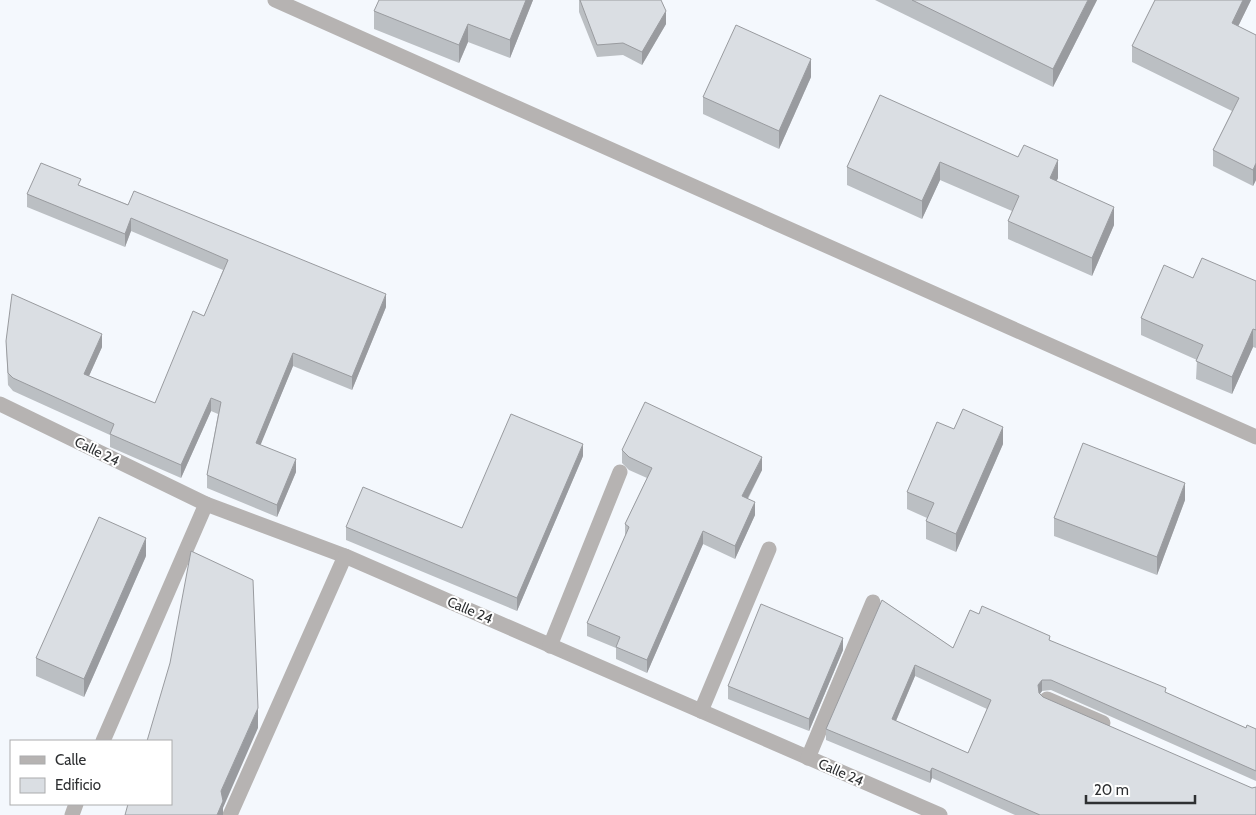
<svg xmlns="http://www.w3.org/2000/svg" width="1256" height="815" font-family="Cabin,sans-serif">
	<rect width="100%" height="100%" fill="#f4f8fd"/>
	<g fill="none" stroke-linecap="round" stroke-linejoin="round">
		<!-- minor -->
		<g stroke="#b6b3b2" stroke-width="15">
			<polyline points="275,0 1256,437"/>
			<polyline points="0,404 206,504 345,556 940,815"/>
			<polyline points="550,646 620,472"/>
			<polyline points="1047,699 1103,723"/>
			<polyline points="701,711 769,549"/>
			<polyline points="103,741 206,504"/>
			<polyline points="808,758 873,602"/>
			<polyline points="72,815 76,804"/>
			<polyline points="230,815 345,556"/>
		</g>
	</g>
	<!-- wall -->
	<g fill="#bbbfc3" fill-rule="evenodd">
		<polygon points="533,0 510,58 468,42 459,63 374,29 374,11"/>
		<polygon points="579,0 661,0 666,24 642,65 623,55 597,57 579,12"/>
		<polygon points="875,0 1097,0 1053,87"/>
		<polygon points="1155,0 1251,0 1238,26 1256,35 1256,180 1253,186 1213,166 1213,150 1232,111 1132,62 1132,46"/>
		<polygon points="811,77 779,149 703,114 703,97"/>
		<polygon points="880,95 1058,178 1056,181 1114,225 1092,276 1008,239 1008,221 1012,211 940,180 922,219 847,185 847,167"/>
		<polygon points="81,186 386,307 352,390 293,366 260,445 296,472 277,517 207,488 207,475 218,414 211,411 181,478 110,447 110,435 13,391 8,385 6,341 102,347 89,376 155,403 204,316 223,270 131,231 125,247 27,207 27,194"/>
		<polygon points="1193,278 1256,281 1256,348 1253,347 1232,394 1196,379 1197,360 1141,335 1141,318"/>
		<polygon points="954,429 1003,444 956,552 926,539 926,521 927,518 907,509 907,492"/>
		<polygon points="622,450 762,470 748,499 755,515 735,559 703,544 647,673 616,659 616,648 587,636 587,623 625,537 625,524 647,478 629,470 622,463"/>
		<polygon points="583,456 517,611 346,540 346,527 462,528"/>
		<polygon points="1185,500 1157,575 1054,536 1054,518"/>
		<polygon points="146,556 84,697 36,676 36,658"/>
		<path d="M882,600L953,648L979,614L1050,641L1246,728L1256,729V781L1051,690L1042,691L1040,694L1043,697L1256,815H1015L932,778L930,783L826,740V729ZM915,676L987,709L968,753L896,721Z"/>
		<polygon points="843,650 809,731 728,699 728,686"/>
	</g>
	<!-- shaded-wall -->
	<g fill="#999b9f">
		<polygon points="526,0 533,0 510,58 510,40"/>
		<polygon points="1088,0 1097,0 1053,87 1053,69"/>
		<polygon points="1243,0 1251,0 1232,39 1232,23"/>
		<polygon points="666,11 666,24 642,65 642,52"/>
		<polygon points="468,24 468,42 459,63 459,45"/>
		<polygon points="811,59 811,77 779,149 779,131"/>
		<polygon points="1058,160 1058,178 1050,196 1050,178"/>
		<polygon points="940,162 940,180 922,219 922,201"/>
		<polygon points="1256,163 1256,180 1253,186 1253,170"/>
		<polygon points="1114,207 1114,225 1092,276 1092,258"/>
		<polygon points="131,218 131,231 125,247 125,234"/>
		<polygon points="386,294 386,307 352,390 352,377"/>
		<polygon points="1253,329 1253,347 1232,394 1232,377"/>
		<polygon points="102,334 102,347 84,387 84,374"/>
		<polygon points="293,353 293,366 256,456 256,443"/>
		<polygon points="211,398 211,411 181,478 181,465"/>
		<polygon points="1003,427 1003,444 956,552 956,534"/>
		<polygon points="583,444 583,456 517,611 517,598"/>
		<polygon points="762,457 762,470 742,509 742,496"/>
		<polygon points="296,459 296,472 277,517 277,505"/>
		<polygon points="1185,483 1185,500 1157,575 1157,557"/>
		<polygon points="755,502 755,515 735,559 735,546"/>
		<polygon points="703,531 703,544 647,673 647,660"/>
		<polygon points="146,538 146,556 84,697 84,679"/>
		<polygon points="843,638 843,650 809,731 809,719"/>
		<polygon points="915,665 915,676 892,730 892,719"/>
		<polygon points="1042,680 1042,691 1038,696 1038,685"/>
		<polygon points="258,708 258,728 223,808 223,815 217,815 221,791"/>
		<polygon points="932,768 932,778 930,783 930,772"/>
	</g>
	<!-- building -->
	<g fill="#dadee3" stroke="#999b9f" fill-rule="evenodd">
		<polygon points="379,0 526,0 510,40 468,24 459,45 374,11"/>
		<polygon points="580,0 661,0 666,11 642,52 623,43 597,45"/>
		<polygon points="912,0 1088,0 1053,69"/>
		<polygon points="1155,0 1243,0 1232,23 1256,35 1256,163 1253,170 1213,150 1239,98 1132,46"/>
		<polygon points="736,25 811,59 779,131 703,97"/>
		<polygon points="880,95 1018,157 1024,145 1058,160 1050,178 1114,207 1092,258 1008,221 1019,196 940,162 922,201 847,167"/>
		<polygon points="41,163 81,179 78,185 128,205 134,191 386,294 352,377 293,353 256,443 296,459 277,505 207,475 221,402 211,398 181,465 110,434 114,424 13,378 8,373 6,341 12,294 102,334 84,374 155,403 193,311 204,316 228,260 131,218 125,234 27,194"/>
		<polygon points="1202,258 1256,281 1256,330 1253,329 1232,377 1196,361 1203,345 1141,318 1164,265 1193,278"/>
		<polygon points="645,402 762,457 742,496 755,502 735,546 703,531 647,660 616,647 620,637 587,623 629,527 625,524 652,468 629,457 622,450"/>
		<polygon points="963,409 1003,427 956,534 926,521 934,503 907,492 937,422 954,429"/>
		<polygon points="511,414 583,444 517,598 346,527 363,487 462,528"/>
		<polygon points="1083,443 1185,483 1157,557 1054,518"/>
		<polygon points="99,517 146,538 84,679 36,658"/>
		<polygon points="191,551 253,580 258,708 221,791 223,801 217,815 125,815 128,804 171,804 171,741 147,741 170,663"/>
		<path d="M882,600L953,648L970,610L979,614L982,606L1050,636L1049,640L1166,688L1165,692L1246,728L1247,725L1256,729V771L1051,680H1042L1038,685L1039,693L1043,697L1252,788L1256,787V815H1040L932,768L930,772L826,729ZM915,665L991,700L968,753L892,719Z"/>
		<polygon points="761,604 843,638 809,719 728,686"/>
	</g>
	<g text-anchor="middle" stroke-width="4" stroke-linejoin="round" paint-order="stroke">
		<!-- street labels -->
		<g font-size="14" fill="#2e3032" stroke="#fff">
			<text transform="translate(97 451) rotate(26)" y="5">Calle 24</text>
			<text transform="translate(470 610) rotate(23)" y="5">Calle 24</text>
			<text transform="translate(841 772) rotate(24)" y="5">Calle 24</text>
		</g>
	</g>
	<!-- legend -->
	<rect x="10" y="740" width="162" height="65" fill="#ffffff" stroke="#abacad"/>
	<rect x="20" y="756" width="25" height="8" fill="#b6b3b2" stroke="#abacad"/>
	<text x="55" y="765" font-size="15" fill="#2e3032">Calle</text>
	<rect x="20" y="778" width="25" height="15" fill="#dadee3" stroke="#abacad"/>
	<text x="55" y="790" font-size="15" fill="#2e3032">Edificio</text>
	<!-- scale -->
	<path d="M1086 795v8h109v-8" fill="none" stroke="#2e3032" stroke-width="2.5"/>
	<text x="1094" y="795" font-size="15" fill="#2e3032" stroke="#ffffff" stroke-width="4" paint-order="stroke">20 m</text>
</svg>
